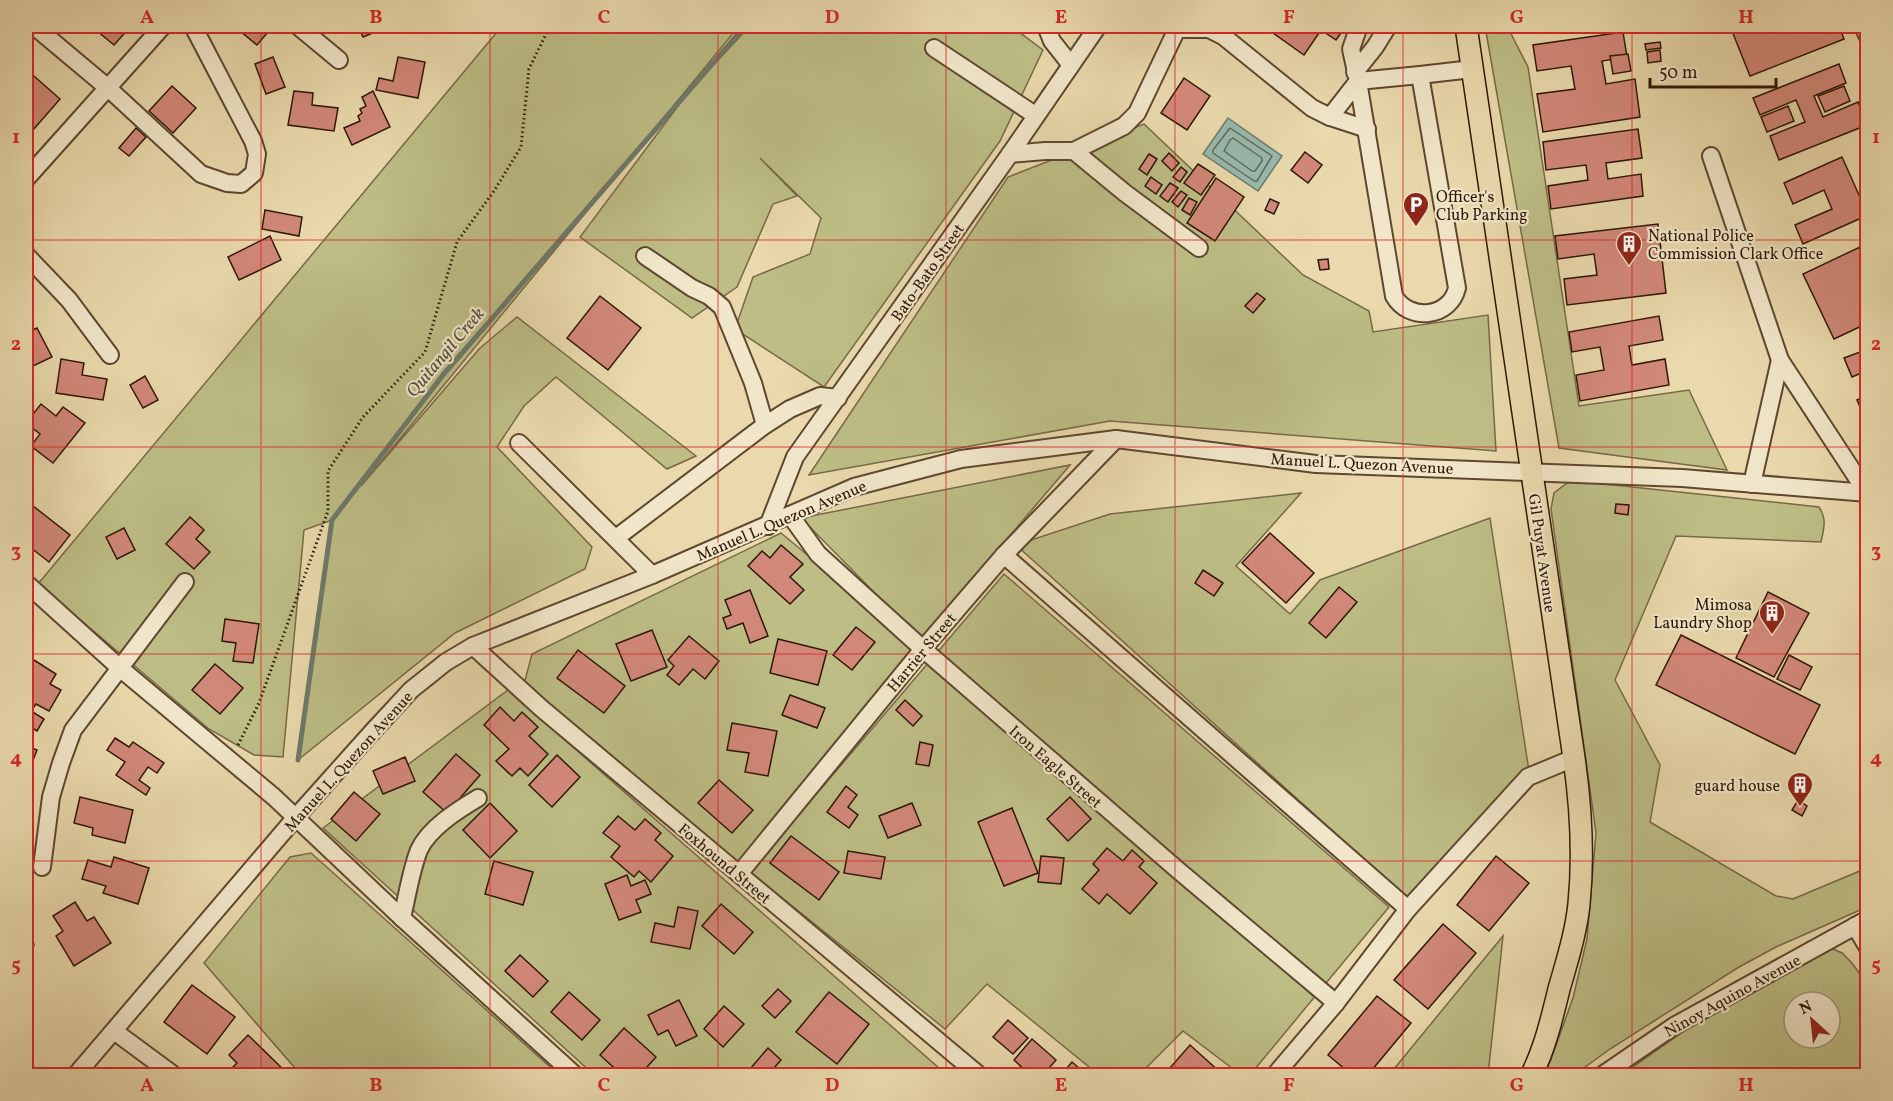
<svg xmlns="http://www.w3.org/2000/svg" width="1893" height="1101" font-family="Vollkorn,serif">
	<rect width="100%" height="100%" fill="#e9d9ac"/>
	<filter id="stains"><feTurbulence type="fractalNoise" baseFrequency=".00333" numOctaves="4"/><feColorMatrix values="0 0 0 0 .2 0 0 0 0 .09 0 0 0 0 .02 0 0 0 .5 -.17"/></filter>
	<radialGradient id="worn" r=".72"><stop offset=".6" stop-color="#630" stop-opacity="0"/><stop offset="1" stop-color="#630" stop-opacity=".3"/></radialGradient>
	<!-- green -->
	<g fill="#bdbd85" stroke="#766a46" stroke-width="1.5" fill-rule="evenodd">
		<polygon points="502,26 739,26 361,486 480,348 517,317 696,456 667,469 556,377 524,406 497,447 592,547 585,569 455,633 298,760 332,520 304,530 283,757 254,755 209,729 38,584"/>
		<polygon points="750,26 1011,26 1043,50 1000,141 824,387 735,329 753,277 810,254 821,218 760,158 797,196 773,204 737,287 692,318 580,237 690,90"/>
		<polygon points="1485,26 1507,26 1528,67 1579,406 1689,390 1727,470 1559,448"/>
		<polygon points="1144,124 1303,275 1369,311 1373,332 1488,315 1496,451 1110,421 809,475 1008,177"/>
		<polygon points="1070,465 921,640 801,518"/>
		<path d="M1576,481L1819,507C1827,519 1824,528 1821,542L1676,536L1615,680L1660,765L1650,822L1776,896L1793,899L1867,868V907L1776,947L1739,967L1610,1049L1574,1075L1543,1076L1550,1062L1573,998L1587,939L1596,833L1551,509L1554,493L1567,483Z"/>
		<polygon points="1301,493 1236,566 1290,614 1320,580 1490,518 1531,784 1418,908 1016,545 1110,514"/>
		<polygon points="781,533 922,650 733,878 524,684 532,654"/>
		<polygon points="1004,574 1389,907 1250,1075 1241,1075 1183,1031 1139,1075 1099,1075 987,984 945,1029 750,872"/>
		<polygon points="508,690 947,1075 594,1075 323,828"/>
		<polygon points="311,853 559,1075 301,1075 204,963 290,857"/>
		<polygon points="1503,936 1488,1075 1389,1075"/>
		<path d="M1833,949L1842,953L1851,962L1867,983V1075L1620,1076L1737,994L1823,950ZM1794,1002H1830V1038H1794Z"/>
	</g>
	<!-- water -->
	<polygon fill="#97baad" stroke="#6d796a" stroke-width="1.5" points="1228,118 1282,156 1258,191 1203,154"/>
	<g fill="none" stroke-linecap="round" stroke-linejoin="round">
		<!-- shore -->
		<g stroke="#63685a" stroke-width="1.5">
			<polygon points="1230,128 1272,156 1257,181 1254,181 1213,153 1213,150"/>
			<polygon points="1233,138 1262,158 1262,161 1255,171 1252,171 1224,151 1230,140"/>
		</g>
		<!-- stream -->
		<polyline stroke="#6d796a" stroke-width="5" points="298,760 332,520 443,375 745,26"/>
	</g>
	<!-- building -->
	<g fill="#d28879" stroke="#2f1706" stroke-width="1.5">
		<polygon points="91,26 131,26 114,45"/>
		<polygon points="234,26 273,26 257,45"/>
		<polygon points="358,26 390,26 363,37"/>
		<polygon points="1263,26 1346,26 1336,40 1321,30 1304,55"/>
		<polygon points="1730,26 1788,26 1789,28 1795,26 1839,26 1844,39 1750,76"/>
		<polygon points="1623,32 1627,57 1602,61 1606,84 1635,79 1640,117 1543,132 1537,94 1575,89 1571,66 1537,71 1533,45"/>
		<polygon points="1660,42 1661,48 1646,50 1645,44"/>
		<polygon points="1660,50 1661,61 1648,63 1647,52"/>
		<polygon points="1628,54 1631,71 1613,74 1610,56"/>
		<polygon points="273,57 285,87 266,94 255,64"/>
		<polygon points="398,57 425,62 418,98 376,90 379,78 393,81"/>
		<polygon points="1839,64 1846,83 1814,96 1823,117 1858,102 1867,125 1779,160 1770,136 1805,122 1796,100 1760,115 1753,98"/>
		<polygon points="26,69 60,99 26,138"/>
		<polygon points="1184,78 1210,96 1187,130 1161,113"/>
		<polygon points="172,86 196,108 173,133 149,111"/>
		<polygon points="1844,86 1850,101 1825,112 1818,96"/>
		<polygon points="294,91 313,93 312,105 338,108 334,131 288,125"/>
		<polygon points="373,91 390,127 352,145 344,128 360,121 358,116 362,113 360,109 366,106 362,97"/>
		<polygon points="1788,106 1794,121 1767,132 1761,117"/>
		<polygon points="136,128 146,137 129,156 119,148"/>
		<polygon points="1638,129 1642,158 1606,163 1608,179 1641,174 1643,196 1551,209 1548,186 1588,180 1586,165 1546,170 1543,142"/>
		<polygon points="1305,152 1322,165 1308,183 1291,170"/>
		<polygon points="1169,153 1179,163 1172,171 1162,161"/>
		<polygon points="1149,154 1157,159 1147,175 1139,169"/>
		<polygon points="1842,157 1868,215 1803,244 1795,225 1832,209 1824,190 1793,204 1784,183"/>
		<polygon points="1198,164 1215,175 1201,195 1184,183"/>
		<polygon points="1181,167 1187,172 1180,182 1173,177"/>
		<polygon points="1151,177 1162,185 1156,194 1145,186"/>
		<polygon points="1216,178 1244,197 1215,241 1187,223"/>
		<polygon points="1170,183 1178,188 1168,202 1160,196"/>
		<polygon points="1181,191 1187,195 1178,207 1172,202"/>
		<polygon points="1189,198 1197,202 1190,215 1182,210"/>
		<polygon points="1270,199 1279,203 1274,214 1265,210"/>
		<polygon points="265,210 302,217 299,236 262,229"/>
		<polygon points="1658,224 1666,293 1567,305 1564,279 1597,275 1594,254 1558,259 1555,236"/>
		<polygon points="270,236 281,260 239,280 228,257"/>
		<polygon points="1860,247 1868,264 1868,323 1834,339 1803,274"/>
		<polygon points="1328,259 1329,269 1320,270 1318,260"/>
		<polygon points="1257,293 1265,299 1253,313 1245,306"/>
		<polygon points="600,296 641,328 608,370 567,338"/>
		<polygon points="1659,316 1663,340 1629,346 1632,365 1665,359 1669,385 1580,401 1576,375 1604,370 1600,347 1572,352 1569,332"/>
		<polygon points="37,328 52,357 33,366 26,351 26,333"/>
		<polygon points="1868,349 1868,370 1852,377 1844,358"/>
		<polygon points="61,359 84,363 82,375 107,379 103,400 56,393"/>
		<polygon points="145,376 158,400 143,408 130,385"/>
		<polygon points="1868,395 1868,420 1866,421 1857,400"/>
		<polygon points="41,404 56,416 63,407 85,423 53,463 31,446 40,434 26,423"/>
		<polygon points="28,502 70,535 49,562 26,544 26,505"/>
		<polygon points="1616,504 1629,505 1628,515 1615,513"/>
		<polygon points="190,517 204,530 196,539 210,552 194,569 166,544"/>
		<polygon points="124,528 135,550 117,559 106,537"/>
		<polygon points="1270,533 1314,573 1286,603 1242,563"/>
		<polygon points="781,545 803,564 790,577 804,590 790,604 748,566 762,551 770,558"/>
		<polygon points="1203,570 1223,583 1214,596 1195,583"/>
		<polygon points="1339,587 1357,602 1326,638 1309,623"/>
		<polygon points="750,590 768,636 750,643 743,623 727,629 723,618 731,615 725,600"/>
		<polygon points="1768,592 1809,613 1774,677 1736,658"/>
		<polygon points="225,619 259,624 253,663 233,661 236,643 222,641"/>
		<polygon points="856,627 875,642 852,670 833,655"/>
		<polygon points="652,630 667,667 631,681 616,644"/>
		<polygon points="1681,635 1820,705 1795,754 1656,685"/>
		<polygon points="689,636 719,661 705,679 693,669 679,685 667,675 674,666 668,660"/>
		<polygon points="778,639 827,651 818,685 770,673"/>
		<polygon points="578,650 625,686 604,713 557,678"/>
		<polygon points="26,655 56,674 50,684 61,690 49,711 36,704 31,711 44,719 37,731 26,724"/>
		<polygon points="1789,655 1812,667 1800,690 1777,679"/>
		<polygon points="215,664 243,688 220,714 192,690"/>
		<polygon points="790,695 825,708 817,728 782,715"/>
		<polygon points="905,700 922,716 913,726 896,710"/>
		<polygon points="500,707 514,721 522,712 538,727 529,736 548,754 528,776 520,768 512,776 496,761 509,749 484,725"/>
		<polygon points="732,723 777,731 768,776 745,772 749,753 727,750"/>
		<polygon points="115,738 129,747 133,742 164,763 157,773 148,767 139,780 150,788 146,795 116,775 125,762 107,750"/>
		<polygon points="920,742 933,745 929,766 916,764"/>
		<polygon points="26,746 37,750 30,768 26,767"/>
		<polygon points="456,754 480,775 447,813 423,792"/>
		<polygon points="557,755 580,777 552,807 529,785"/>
		<polygon points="405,757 415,781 383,794 373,771"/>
		<polygon points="719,780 753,810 732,833 698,803"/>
		<polygon points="846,786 857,795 848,807 858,815 849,828 827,812"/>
		<polygon points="354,792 380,814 356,841 331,819"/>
		<polygon points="80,797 133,810 125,843 92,835 93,828 74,823"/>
		<polygon points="1070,797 1091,819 1068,841 1047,819"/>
		<polygon points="1798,800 1807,806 1802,816 1792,810"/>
		<polygon points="490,803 517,831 490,858 463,830"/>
		<polygon points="912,803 921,825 888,838 879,816"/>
		<polygon points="1012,808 1038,873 1004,886 978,822"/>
		<polygon points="618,816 635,830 645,819 661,833 655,840 673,856 651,882 639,871 634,877 611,857 620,846 603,833"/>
		<polygon points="791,836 839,872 819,900 770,863"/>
		<polygon points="1107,848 1123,861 1132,850 1144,861 1139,867 1157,883 1130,914 1107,894 1099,904 1082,889 1099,870 1093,864"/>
		<polygon points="848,851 885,857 881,879 844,873"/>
		<polygon points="1041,856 1064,858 1061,884 1038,882"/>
		<polygon points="1496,856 1529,883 1489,931 1457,905"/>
		<polygon points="114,857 149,868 138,904 103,893 106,886 82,879 88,860 111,867"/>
		<polygon points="494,861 533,872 523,905 485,894"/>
		<polygon points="627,875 631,886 645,880 651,894 636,900 641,912 619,920 605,884"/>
		<polygon points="75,902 87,921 94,917 111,943 74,966 56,936 63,931 53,916"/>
		<polygon points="721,904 753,932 734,954 702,926"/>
		<polygon points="678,907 698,911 690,949 651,942 655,923 674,927"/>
		<polygon points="26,917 32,919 26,942 34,944 31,957 26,956"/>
		<polygon points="1443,924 1476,953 1428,1009 1394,980"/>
		<polygon points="520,955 548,981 533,997 505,971"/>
		<polygon points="192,985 235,1017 207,1054 164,1022"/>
		<polygon points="778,989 791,1001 775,1018 762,1006"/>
		<polygon points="569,992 600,1020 582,1040 551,1012"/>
		<polygon points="829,992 869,1024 837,1064 796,1032"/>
		<polygon points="1377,996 1411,1023 1367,1076 1353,1076 1328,1055"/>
		<polygon points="679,1000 697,1036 676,1046 668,1030 658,1035 648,1015"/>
		<polygon points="724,1006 744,1024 723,1047 704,1029"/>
		<polygon points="1008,1020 1028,1038 1013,1054 993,1037"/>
		<polygon points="624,1028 656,1057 639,1076 623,1076 600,1055"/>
		<polygon points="248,1035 290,1076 227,1076 226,1074 237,1063 229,1055"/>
		<polygon points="1032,1039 1056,1060 1042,1076 1031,1076 1014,1060"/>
		<polygon points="1190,1045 1222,1074 1221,1076 1163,1076"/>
		<polygon points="768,1048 781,1060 767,1076 744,1076"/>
		<polygon points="1072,1062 1088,1076 1060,1076"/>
	</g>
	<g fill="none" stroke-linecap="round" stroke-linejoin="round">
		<defs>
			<g id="minor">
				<polyline points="34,26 108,88 201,174 227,183 241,184 254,173 257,154 253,141 193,26"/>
				<polyline points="298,26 339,60"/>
				<polyline points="1046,26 1052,41 1071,65"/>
				<polyline points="1863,26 1868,37"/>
				<polyline points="934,48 1035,115"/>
				<polyline points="1355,72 1375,47 1388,26"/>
				<path d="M1420,75L1457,288C1450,318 1409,322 1394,296L1358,81Z"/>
				<polyline points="1420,75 1472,69"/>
				<polyline points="1330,117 1358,81 1351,49 1359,26"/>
				<polyline points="1074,151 1125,193 1199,248"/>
				<polyline points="1010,154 1045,151 1074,151 1124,126 1137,113 1177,29 1209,29 1223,36 1312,108 1330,117 1367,129"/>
				<polyline points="1711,156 1780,360 1867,493"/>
				<polyline points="26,179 163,26"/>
				<polyline points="26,255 69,300 110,355"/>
				<polyline points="765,425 790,409 820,396 838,398"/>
				<polyline points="519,443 652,575"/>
				<polyline points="1752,484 1780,360"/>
				<polyline points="790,515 818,554 923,649 1179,871 1336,1003"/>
				<polyline points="768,526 795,457 1010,154 1098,26"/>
				<polyline points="616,538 765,425 753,383 722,307 709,296 692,288 645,256"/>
				<polyline points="1004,555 1408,909"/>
				<polyline points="26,583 121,669 274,797 402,918 576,1076"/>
				<polyline points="473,646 541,708 980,1076"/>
				<polyline points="42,867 51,797 61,763 73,730 185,582"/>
				<polyline points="739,874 923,649 1004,555 1116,439"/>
				<path d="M402,918C407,897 411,870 419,850C429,828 458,810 478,798"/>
				<polyline points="1855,926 1868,948"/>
				<polyline points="114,1031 175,1076"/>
				<polyline points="75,1076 296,817 373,731 411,690 446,662 473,646 652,575 854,487 961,459 1116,439 1316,464 1682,478 1868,493"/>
				<polyline points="1274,1076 1336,1003 1408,909 1528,777 1574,758"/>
				<polyline points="1601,1076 1674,1026 1868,919"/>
			</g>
			<path id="major" d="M1466,26L1574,758C1581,807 1584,854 1579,904C1576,933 1567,961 1559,989C1552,1018 1545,1048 1531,1076"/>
		</defs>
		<!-- minor casing -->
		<use href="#minor" stroke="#5e4830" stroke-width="20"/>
		<!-- major casing -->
		<use href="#major" stroke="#2f1706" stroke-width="24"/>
		<!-- path -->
		<polyline stroke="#2f1706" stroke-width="3" stroke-dasharray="1.5 3" stroke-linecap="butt" points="238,745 259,703 328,511 328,471 363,417 425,352 457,242 494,191 521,147 529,69 550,26"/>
		<!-- minor -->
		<use href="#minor" stroke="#f1e6c9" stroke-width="16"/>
		<!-- major -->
		<use href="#major" stroke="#e9d9ac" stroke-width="21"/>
	</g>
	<!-- grid -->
	<path fill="none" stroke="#d62828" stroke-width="1.5" stroke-opacity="0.55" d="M261,26V1076M490,26V1076M718,26V1076M946,26V1076M1175,26V1076M1403,26V1076M1632,26V1076M26,240H1868M26,447H1868M26,654H1868M26,861H1868"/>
	<!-- icons -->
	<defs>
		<symbol id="parking-pin" viewBox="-11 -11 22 30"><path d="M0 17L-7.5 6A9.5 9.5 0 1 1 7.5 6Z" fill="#8f2418" stroke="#f1e6c9"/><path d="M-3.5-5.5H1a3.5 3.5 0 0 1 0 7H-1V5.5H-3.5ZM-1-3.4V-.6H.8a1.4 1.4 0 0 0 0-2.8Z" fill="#fff"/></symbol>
		<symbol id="building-pin" viewBox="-11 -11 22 30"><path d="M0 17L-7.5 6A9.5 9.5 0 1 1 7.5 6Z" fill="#8f2418" stroke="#f1e6c9"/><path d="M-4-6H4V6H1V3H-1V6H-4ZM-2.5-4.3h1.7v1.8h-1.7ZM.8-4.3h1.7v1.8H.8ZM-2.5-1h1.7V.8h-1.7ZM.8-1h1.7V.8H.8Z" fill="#fff"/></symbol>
	</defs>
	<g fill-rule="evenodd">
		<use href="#parking-pin" x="1401" y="190" width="30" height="40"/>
		<use href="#building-pin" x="1614" y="229" width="30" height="40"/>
		<use href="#building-pin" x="1757" y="598" width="30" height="40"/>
		<use href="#building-pin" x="1785" y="770" width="30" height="40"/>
	</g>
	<g text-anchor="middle" stroke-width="4.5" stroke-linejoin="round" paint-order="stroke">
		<!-- poi labels -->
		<g font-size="16" fill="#2f1706" stroke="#f1e6c9" text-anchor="start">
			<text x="1436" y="202">Officer's<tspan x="1436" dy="18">Club Parking</tspan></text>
			<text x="1648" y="241">National Police<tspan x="1648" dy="18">Commission Clark Office</tspan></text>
			<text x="1752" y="610" text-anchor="end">Mimosa<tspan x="1752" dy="18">Laundry Shop</tspan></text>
			<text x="1780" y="791" text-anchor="end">guard house</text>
		</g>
		<!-- street labels -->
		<g font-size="16" fill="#2f1706" stroke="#f1e6c9">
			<text transform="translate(927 272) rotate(-55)" y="6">Bato-Bato Street</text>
			<text transform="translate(1362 463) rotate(3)" y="6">Manuel L. Quezon Avenue</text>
			<text transform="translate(781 520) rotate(-23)" y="6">Manuel L. Quezon Avenue</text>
			<text transform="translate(1543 553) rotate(82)" y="6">Gil Puyat Avenue</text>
			<text transform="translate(921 652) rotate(-50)" y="6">Harrier Street</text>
			<text transform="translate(348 761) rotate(-48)" y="6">Manuel L. Quezon Avenue</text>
			<text transform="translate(1056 766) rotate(41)" y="6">Iron Eagle Street</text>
			<text transform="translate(725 863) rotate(40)" y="6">Foxhound Street</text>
			<text transform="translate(1732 995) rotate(-29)" y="6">Ninoy Aquino Avenue</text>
		</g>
		<!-- water labels -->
		<g font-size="18" font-style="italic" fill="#535040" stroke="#f1e6c9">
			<text transform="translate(445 352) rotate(-50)" y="6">Quitangil Creek</text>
		</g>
	</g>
	<!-- margin -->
	<rect width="1893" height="1101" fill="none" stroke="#e9d9ac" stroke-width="66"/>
	<!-- north arrow -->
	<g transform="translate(1812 1020) rotate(333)"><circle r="28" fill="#f1e6c9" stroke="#a3937b" stroke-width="1.5"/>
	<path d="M0-4.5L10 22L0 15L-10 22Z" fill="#8f2418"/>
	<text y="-9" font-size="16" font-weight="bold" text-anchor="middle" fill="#2f1706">N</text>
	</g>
	<!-- scale -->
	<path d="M1650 78v9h126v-9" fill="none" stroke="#2f1706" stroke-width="3"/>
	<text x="1659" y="78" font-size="18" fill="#2f1706" stroke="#f1e6c9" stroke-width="4.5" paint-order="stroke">50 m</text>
	<rect x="33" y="33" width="1827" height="1035" fill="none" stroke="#d62828" stroke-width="2"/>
	<g font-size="20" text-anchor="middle" font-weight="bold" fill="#d62828">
		<text x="147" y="23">A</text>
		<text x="376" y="23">B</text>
		<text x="604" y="23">C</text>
		<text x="832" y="23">D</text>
		<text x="1061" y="23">E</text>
		<text x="1289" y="23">F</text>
		<text x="1517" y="23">G</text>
		<text x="1746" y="23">H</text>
		<text x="16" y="143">1</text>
		<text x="1876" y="143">1</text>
		<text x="16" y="350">2</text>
		<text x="1876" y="350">2</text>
		<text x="16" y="557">3</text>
		<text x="1876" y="557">3</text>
		<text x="16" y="764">4</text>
		<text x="1876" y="764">4</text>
		<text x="16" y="971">5</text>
		<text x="1876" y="971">5</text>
		<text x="147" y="1091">A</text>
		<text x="376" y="1091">B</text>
		<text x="604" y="1091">C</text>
		<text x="832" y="1091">D</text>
		<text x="1061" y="1091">E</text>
		<text x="1289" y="1091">F</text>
		<text x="1517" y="1091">G</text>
		<text x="1746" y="1091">H</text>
	</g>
	<rect width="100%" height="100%" filter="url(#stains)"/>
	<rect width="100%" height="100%" fill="url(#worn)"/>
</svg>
